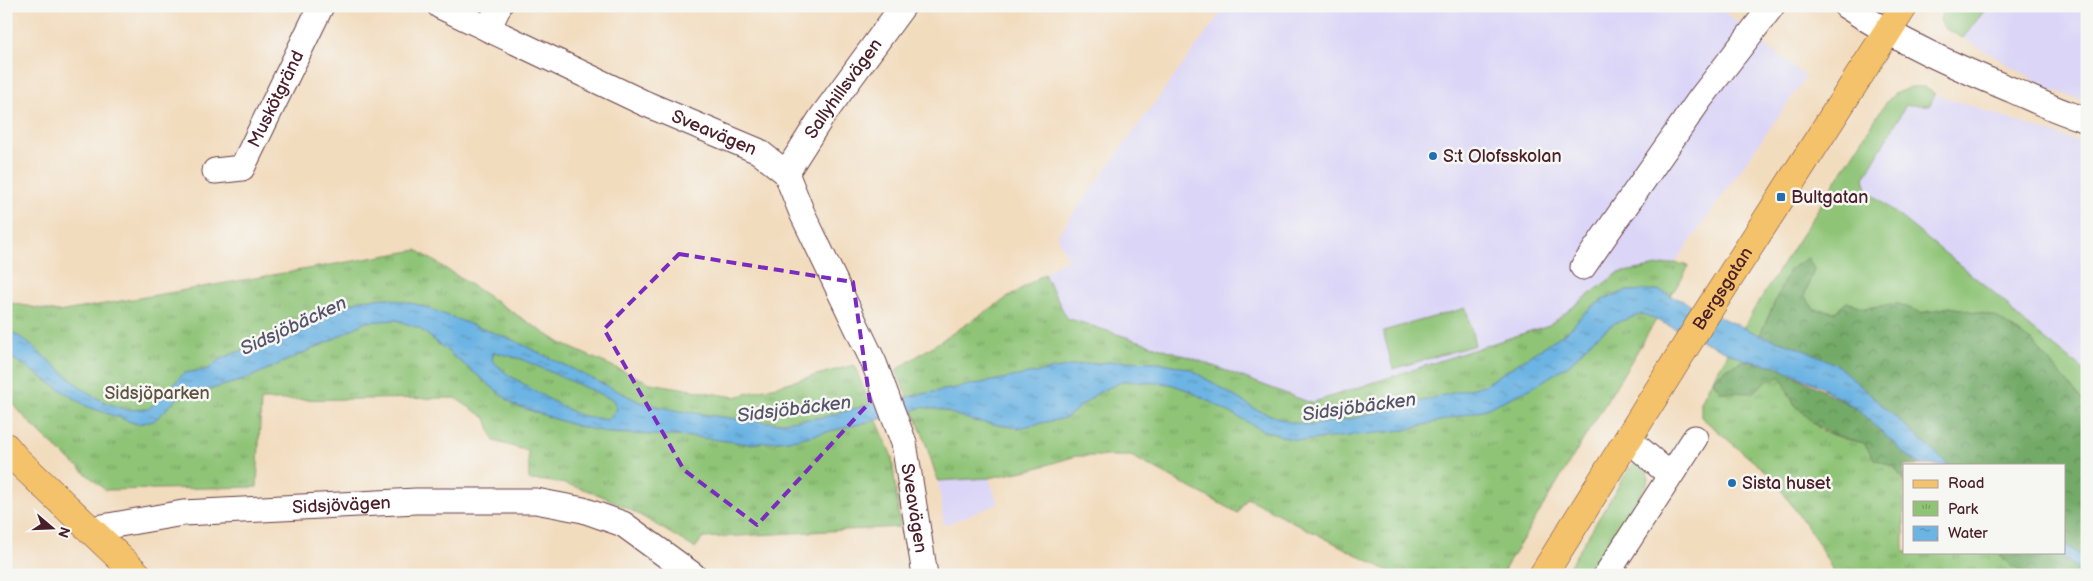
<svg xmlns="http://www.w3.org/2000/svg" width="2093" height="581" font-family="'Balsamiq Sans',sans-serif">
	<defs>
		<pattern id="forest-crowns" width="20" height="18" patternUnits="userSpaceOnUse" patternTransform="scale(1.25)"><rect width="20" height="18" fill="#73aa68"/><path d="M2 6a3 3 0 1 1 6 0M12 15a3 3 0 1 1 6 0" fill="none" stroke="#608a56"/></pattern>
		<pattern id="park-tufts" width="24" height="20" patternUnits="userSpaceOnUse" patternTransform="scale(1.25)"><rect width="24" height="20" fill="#8fc477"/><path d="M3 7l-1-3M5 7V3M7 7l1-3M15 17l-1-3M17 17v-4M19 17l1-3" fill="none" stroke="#779f62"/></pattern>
		<pattern id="water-ripples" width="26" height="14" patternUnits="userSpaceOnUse" patternTransform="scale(1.25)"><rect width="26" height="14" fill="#6cb4e3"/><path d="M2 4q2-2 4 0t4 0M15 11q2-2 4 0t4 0" fill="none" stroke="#5b92b8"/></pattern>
	</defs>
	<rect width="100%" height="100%" fill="#f6f6f2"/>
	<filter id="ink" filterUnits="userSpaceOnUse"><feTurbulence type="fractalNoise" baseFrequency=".02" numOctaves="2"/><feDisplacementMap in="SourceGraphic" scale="10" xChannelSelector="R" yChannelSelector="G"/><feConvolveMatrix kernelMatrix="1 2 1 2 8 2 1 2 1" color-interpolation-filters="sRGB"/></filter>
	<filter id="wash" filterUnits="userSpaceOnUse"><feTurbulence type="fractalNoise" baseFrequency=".0096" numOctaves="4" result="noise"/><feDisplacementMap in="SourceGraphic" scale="20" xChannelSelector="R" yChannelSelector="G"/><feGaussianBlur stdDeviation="1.12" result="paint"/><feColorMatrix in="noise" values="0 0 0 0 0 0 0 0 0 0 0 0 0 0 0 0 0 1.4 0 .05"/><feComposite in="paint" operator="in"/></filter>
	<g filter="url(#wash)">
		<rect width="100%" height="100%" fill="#f2dcbe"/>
		<!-- built -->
		<g fill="#dbd6f7">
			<polygon points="1226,6 1717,6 1806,77 1675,263 1618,273 1549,325 1311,403 1192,358 1066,318 1044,274 1068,258 1057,236"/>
			<polygon points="1988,6 2087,6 2087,102 2046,87 1963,38"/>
			<polygon points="1935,94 2087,145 2087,373 2016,316 2004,301 1867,190 1864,178 1906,104 1930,105"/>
			<polygon points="989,478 998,504 944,525 938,481"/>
		</g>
		<!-- green -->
		<g fill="#8fc477" stroke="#6c7251">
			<polygon points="1945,6 1988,6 1963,38 1944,28 1940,20"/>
			<polygon points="1911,87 1924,87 1935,94 1930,105 1906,105 1864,178 1867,190 2004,301 2016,316 2087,373 2087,403 1950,307 1921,313 1898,304 1865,308 1847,302 1835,312 1814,309 1804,296 1814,269 1760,335 1745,360 1726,369 1712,380 1758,303 1885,104 1894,94"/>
			<polygon points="1466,308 1475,345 1393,369 1383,331"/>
			<path d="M1634,464C1647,464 1650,473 1647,484L1586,575H1564L1629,469Z"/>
		</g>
		<!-- forest -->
		<g fill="url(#forest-crowns)" stroke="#5e644a">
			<polygon points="1808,258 1814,269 1804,296 1814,309 1835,312 1847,302 1865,308 1899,304 1921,313 1950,307 1995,316 2034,343 2081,399 2087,403 2087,560 2064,544 2064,465 1949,465 1870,395 1760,335 1789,270"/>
			<path d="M1745,360L1776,366L1856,408L1903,452L1921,465H1904V481L1894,467L1874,459L1864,443C1833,437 1800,423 1789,392L1769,381L1752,393L1721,392L1712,380L1726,369Z"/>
			<polygon points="1997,552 2056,552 2086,575 2033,575 2011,567"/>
		</g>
		<!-- park -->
		<g fill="url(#park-tufts)" stroke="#6c7251">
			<path d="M417,250L560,343L650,383L735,397L854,365L892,457L900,527L703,538L695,548C642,517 592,480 529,480L528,451L494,441L486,418L455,398L261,400L257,487L105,490C71,460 32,431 6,394V302L58,312Z"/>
			<polygon points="1675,263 1689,266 1501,575 1396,575 1247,498 1238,513 1131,456 1076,456 1033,469 989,478 938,481 923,435 896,370 1044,274 1067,318 1192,358 1311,403 1549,325 1618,273"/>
			<polygon points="1781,377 1794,404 1822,431 1845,439 1864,443 1874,459 1894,467 1904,481 1904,552 1997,552 2012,567 2033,575 1835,575 1817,541 1773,478 1701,417 1701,402 1712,380 1721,392 1752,393 1769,380"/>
		</g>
		<!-- water -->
		<g fill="url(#water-ripples)" stroke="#5b6a87" fill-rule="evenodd">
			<path d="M1658,290L1760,335L1806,350L1837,365L1949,465H1921L1903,452L1856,408L1819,386L1776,366L1745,360L1643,314L1615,323L1591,341L1570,364L1532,388L1486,409L1405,430L1302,441L1288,438L1262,430L1190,391L1170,384L1124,381L1099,392L1066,418L1018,428L973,421L942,410L921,407L913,411L798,439L749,444L695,437L611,433L576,426L514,405L419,328L396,320L366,322L330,341L244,380L178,398L154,421L137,424L86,406L6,354V328L27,342L84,390L104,402L127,410L148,409L159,400L184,373L209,369L217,361L234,353L265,345L293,335L327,314L360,300L388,298L419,305L513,340L640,402L679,411L730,418L775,423L824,417L875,403L1076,365L1119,361L1160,362L1190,369L1255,409L1289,422L1311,425L1355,418L1484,385L1568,331L1584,313L1602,300L1626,291ZM494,352L521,359L613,400L617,409L607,420L579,415L552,401L507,374L492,360Z"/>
			<polygon points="2064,544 2087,560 2087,575 2056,552 2064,552"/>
		</g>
	</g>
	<g filter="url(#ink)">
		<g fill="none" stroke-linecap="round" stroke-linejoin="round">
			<defs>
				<g id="minor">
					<path id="s1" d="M440,6L644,103L758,151L786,173L802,213L874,363L904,443L925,575"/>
					<path d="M1846,6C1898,41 1954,66 2012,90C2037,101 2061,113 2087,120"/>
					<polyline points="488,29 499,6"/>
					<path id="s2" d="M215,171L242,168L321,6"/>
					<path id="s3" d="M786,173L821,118L903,6"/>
					<polyline points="1583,267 1700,99 1772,6"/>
					<polyline points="1628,439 1670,475"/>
					<path id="s4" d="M91,529L183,513L416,501H536L583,510L623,524L693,575"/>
					<polyline points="1606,575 1695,438"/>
				</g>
				<polyline id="major" points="6,447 16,459 138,575"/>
				<g id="highway">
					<path id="s5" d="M1543,575L1699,325L1904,6"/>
				</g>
			</defs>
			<!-- minor casing -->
			<use href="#minor" stroke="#633b41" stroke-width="27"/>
			<!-- major casing -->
			<use href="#major" stroke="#633b41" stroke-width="29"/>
			<!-- highway casing -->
			<use href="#highway" stroke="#633b41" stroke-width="29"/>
			<!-- minor -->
			<use href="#minor" stroke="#fff" stroke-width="25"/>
			<!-- major -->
			<use href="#major" stroke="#f4c26a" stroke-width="28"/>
			<!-- highway -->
			<use href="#highway" stroke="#f4c26a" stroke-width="28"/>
		</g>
	</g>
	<!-- marked area -->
	<path fill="none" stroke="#7b2cbf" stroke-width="4" stroke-dasharray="10 6" stroke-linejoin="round" d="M679,254L853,282L870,402L757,525L684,470L604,329Z"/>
	<!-- markers -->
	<g fill="#1f6fb2" stroke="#f6f6f2" stroke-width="2">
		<circle cx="1433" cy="156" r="5"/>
		<rect x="1776" y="192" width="10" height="10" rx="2.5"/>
		<circle cx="1732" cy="483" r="5"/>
	</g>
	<g text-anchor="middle" stroke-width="5" stroke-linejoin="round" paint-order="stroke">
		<!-- street labels -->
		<g font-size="18" fill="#4a1f2b" stroke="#f6f6f2">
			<text dy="6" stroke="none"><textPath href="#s3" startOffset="102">Sallyhillsvägen</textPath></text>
			<text dy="6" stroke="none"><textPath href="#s2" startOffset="104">Muskötgränd</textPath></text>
			<text dy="6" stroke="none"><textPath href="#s1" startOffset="302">Sveavägen</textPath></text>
			<text dy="6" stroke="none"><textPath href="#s5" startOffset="338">Bergsgatan</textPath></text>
			<text dy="6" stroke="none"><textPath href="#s4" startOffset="252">Sidsjövägen</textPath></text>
			<text dy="6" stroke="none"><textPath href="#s1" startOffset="746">Sveavägen</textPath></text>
		</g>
		<!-- poi labels -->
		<g font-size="18" fill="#4a1f2b" stroke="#f6f6f2" text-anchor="start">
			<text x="1443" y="162">S:t Olofsskolan</text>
			<text x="1791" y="203">Bultgatan</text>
			<text x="1742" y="489">Sista huset</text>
		</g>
		<!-- park labels -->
		<g font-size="18" fill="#5f5142" stroke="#f6f6f2">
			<text x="157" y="399">Sidsjöparken</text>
		</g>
		<!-- water labels -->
		<g font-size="19" font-style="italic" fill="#56536b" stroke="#f6f6f2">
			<text transform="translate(293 325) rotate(-25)" y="7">Sidsjöbäcken</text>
			<text transform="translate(1359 406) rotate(-8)" y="7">Sidsjöbäcken</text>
			<text transform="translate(794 408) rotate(-7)" y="7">Sidsjöbäcken</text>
		</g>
	</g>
	<!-- margin -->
	<rect width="2093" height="581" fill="none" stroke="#f6f6f2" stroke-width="25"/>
	<!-- legend -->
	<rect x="1903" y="464" width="162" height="90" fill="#f6f6f2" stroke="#b1a0a2"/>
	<rect x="1913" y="480" width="25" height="8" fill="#f4c26a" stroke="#b1a0a2"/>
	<text x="1948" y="488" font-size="15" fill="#4a1f2b">Road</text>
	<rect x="1913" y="501" width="25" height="15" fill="url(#park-tufts)" stroke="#b1a0a2"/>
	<text x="1948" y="514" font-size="15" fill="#4a1f2b">Park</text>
	<rect x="1913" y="526" width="25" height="15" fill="url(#water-ripples)" stroke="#b1a0a2"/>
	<text x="1948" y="538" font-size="15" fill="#4a1f2b">Water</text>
	<!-- north arrow -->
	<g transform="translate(52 528) rotate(109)" stroke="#f6f6f2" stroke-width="4" paint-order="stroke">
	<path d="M0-4L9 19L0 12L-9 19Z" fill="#4a1f2b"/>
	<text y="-8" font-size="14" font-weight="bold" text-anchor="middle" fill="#4a1f2b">N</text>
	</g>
</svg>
